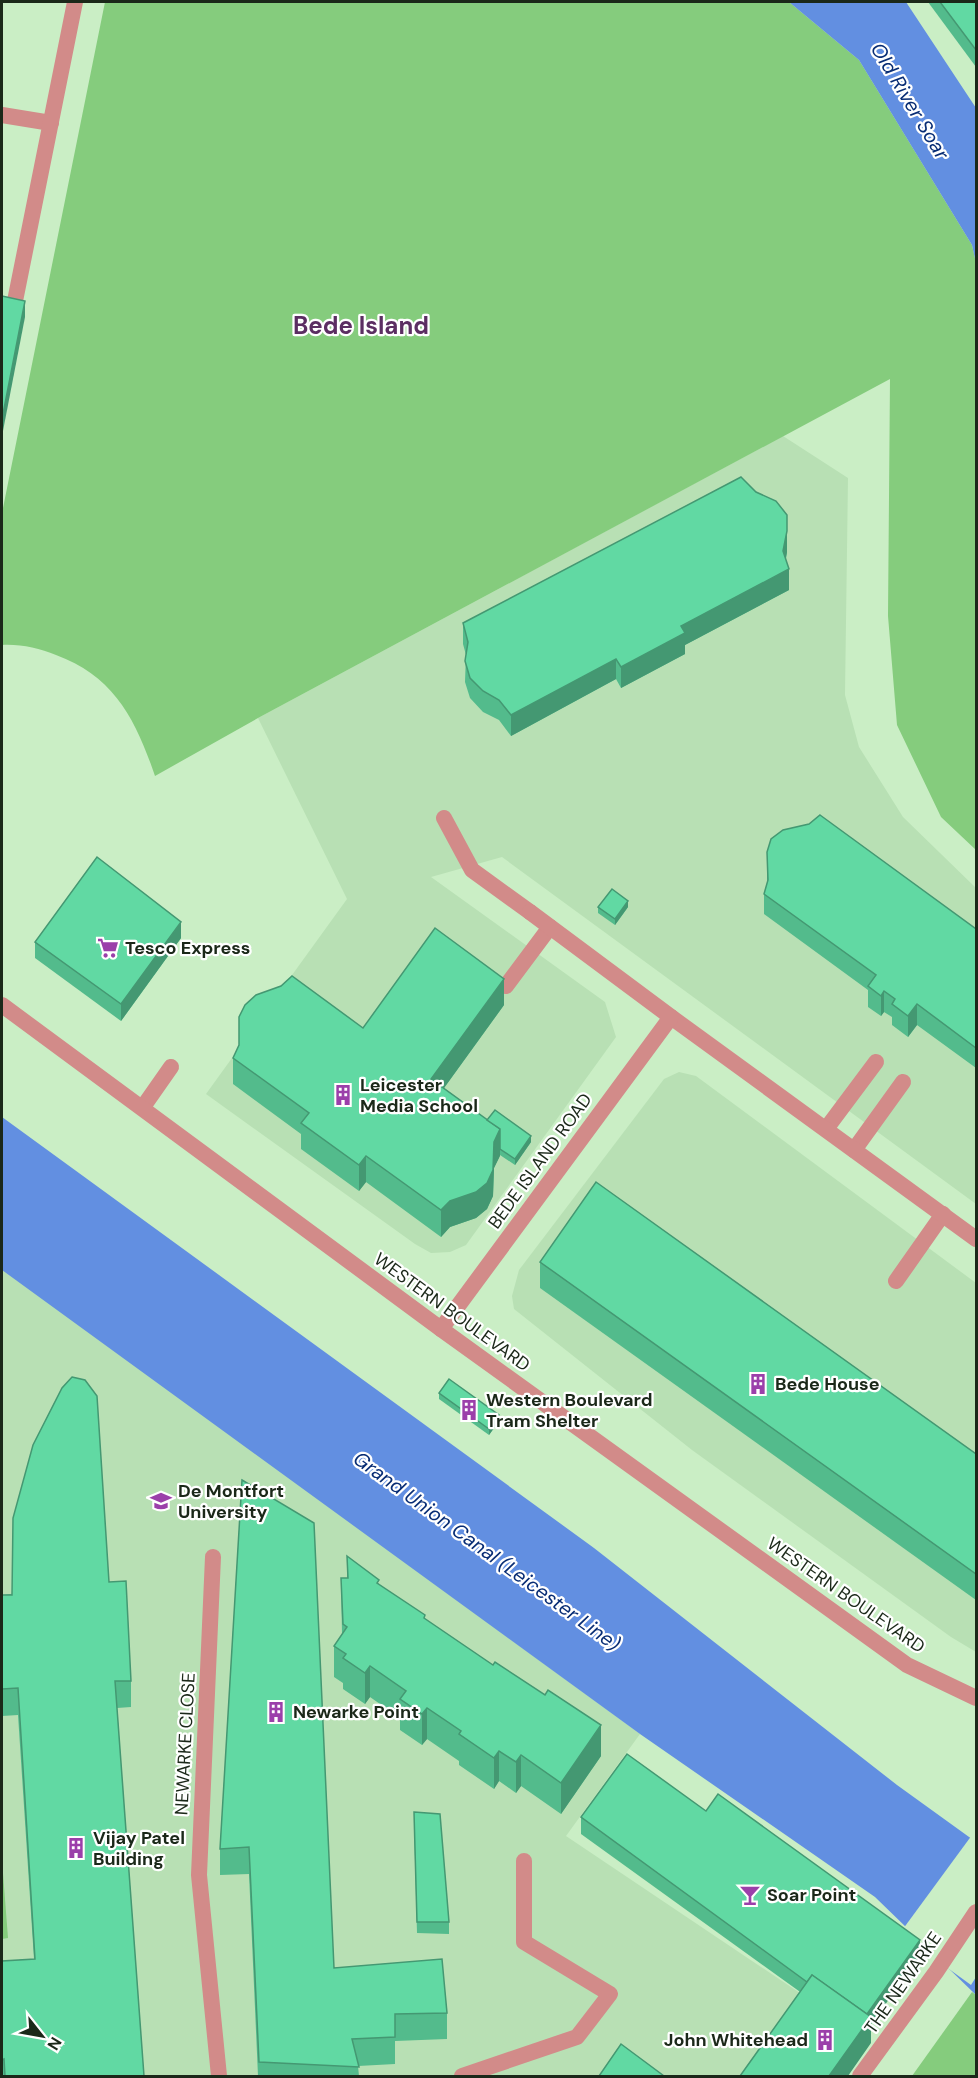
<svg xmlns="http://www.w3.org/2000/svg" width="978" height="2078" font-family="'DM Sans',sans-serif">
	<rect width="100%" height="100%" fill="#caeec5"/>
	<!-- built -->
	<g fill="#b8e0b4">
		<polygon points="783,436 848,478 845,695 859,747 903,817 976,888 976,1204 502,857 431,877 605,1002 616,1037 466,1245 450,1252 431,1253 415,1244 206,1094 347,899 258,718"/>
		<polygon points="679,1072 696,1076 976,1283 976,1652 951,1637 692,1450 514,1309 512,1296 519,1270 664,1079"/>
		<polygon points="2,1268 640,1734 566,1836 858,2032 824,2076 2,2076"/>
	</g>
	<!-- green -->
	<g fill="#85cc7d">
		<path d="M105,2H789L859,60L972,245L976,263V850L941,817L897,725L888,616L890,379L258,718L155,776C136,720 114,676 56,655C39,648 20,644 2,645V513Z"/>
		<polygon points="2,1860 8,1938 2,1939"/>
		<polygon points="972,1992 976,1995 976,2076 912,2076"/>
	</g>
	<!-- water -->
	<g fill="#628fe1">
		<polygon points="789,2 906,2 976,108 976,263 972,245 859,60"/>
		<polygon points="2,1117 594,1548 897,1785 976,1842 976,1995 875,1897 640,1734 2,1270"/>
	</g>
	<!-- pier -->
	<polygon fill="#caeec5" points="972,1835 976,1838 976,1977 971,1985 931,1956 903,1929"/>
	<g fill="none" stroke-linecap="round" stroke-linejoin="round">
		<!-- service -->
		<g stroke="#d28b89" stroke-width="16">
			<polyline points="444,818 472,870 530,912"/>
			<polyline points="506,986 550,927"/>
			<polyline points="143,1107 171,1067"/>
			<polyline points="826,1129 876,1062"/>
			<polyline points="854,1150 903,1082"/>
			<polyline points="896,1281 943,1214"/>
			<polyline points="462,2076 577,2037 610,1994 524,1942 524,1861"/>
		</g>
		<!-- minor -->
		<g stroke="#d28b89" stroke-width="16">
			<polyline points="2,115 51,123"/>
			<polyline points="13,311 75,2"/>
			<polyline points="671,1017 976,1239"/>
			<polyline points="441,1329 671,1017 530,912"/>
			<polyline points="213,1557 199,1875 219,2076"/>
			<polyline points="860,2076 936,1972 976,1912"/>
		</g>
		<!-- tertiary -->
		<polyline stroke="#d28b89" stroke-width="16" points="2,1005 441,1329 907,1665 976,1698"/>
	</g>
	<!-- wall -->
	<g fill="#53bb8c">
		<polygon points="928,2 976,2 976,67"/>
		<polygon points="787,552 786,559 789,590 685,645 685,654 621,688 616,679 511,736 499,720 483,712 470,698 465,682 466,655 463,644 463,623"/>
		<polygon points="767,852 976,929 976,1068 917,1025 908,1037 892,1025 892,1017 884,1012 881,1016 868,1007 868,990 764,914 764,894 767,883"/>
		<polygon points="598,907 628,907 615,925 598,913"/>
		<polygon points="181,938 121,1021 35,958 35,942"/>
		<polygon points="504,1005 444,1088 487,1120 531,1142 515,1165 500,1155 494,1168 493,1196 487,1209 476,1218 450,1227 441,1237 366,1182 359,1191 301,1149 301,1134 233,1084 233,1058 239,1045 363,1028"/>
		<polygon points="540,1262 976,1454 976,1600 540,1288"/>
		<polygon points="439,1393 499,1421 489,1435 439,1399"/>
		<polygon points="242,1480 334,1968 447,2013 447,2039 395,2041 395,2064 358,2066 359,2076 258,2076 249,1874 220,1875 220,1849"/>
		<polygon points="347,1556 379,1584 425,1619 601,1756 561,1814 521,1786 516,1793 499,1781 494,1789 459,1765 459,1761 427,1739 422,1745 400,1730 400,1718 370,1697 365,1704 343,1689 343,1683 334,1677 334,1646 342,1634 341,1578 347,1578"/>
		<polygon points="109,1582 131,1681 131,1707 117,1708 144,2076 2,2076 2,1961 34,1959 18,1715 2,1716 2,1595"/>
		<polygon points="706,1811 920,1956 871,2024 871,2043 581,1834 581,1817"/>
		<polygon points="414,1824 449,1922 449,1934 417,1933"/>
	</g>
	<!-- shaded-wall -->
	<g fill="#449872">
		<polygon points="25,301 25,317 2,436 2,419"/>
		<polygon points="787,531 787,552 783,572 783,551"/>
		<polygon points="789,569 789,590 685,645 685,654 621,688 621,667 681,626"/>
		<polygon points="616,659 616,679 511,736 511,715"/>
		<polygon points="628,901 628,907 615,925 615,919"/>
		<polygon points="181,922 181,938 121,1021 121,1004"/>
		<polygon points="504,979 504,1005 431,1106 431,1079"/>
		<polygon points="884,991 884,1012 881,1016 881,996"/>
		<polygon points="917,1004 917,1025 908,1037 908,1016"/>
		<polygon points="500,1129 500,1156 494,1168 493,1196 487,1209 476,1218 450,1227 441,1237 441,1210 450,1201 494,1142"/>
		<polygon points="531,1136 531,1142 515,1165 515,1159"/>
		<polygon points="366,1156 366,1182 359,1191 359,1165"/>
		<polygon points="499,1415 499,1421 489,1435 489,1429"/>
		<polygon points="370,1666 370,1697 365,1704 365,1673"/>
		<polygon points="427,1708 427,1739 422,1745 422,1714"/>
		<polygon points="601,1725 601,1756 561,1814 561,1783"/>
		<polygon points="499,1751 499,1781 494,1789 494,1758"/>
		<polygon points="521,1755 521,1786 516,1793 516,1762"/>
		<polygon points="920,1940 920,1956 871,2024 871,2043 848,2076 829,2076 861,2021"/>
	</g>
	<!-- building -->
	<g fill="#61d9a3" stroke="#449872" stroke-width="1.5">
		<polygon points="940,2 976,2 976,50"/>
		<polygon points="2,296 25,301 2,419"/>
		<polygon points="741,477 756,492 776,501 787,515 787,531 783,551 789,569 681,626 685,633 621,667 616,659 511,715 499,700 483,691 470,678 465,661 468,642 463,623"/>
		<polygon points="820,815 976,929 976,1048 917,1004 908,1016 892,1004 895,999 884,991 881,996 868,986 876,975 764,894 768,880 767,852 771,839 783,830 809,824"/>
		<polygon points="97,857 181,922 121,1004 35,942"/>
		<polygon points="612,889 628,901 615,919 598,907"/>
		<polygon points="435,928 504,979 431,1079 500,1129 494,1142 493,1170 487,1183 476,1192 450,1201 441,1210 366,1156 359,1165 301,1123 309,1113 233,1058 239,1045 239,1017 245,1005 256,995 281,986 292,976 363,1028"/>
		<polygon points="495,1110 531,1136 515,1159 500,1149 500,1129 487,1120"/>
		<polygon points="596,1182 976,1454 976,1574 540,1262"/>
		<polygon points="72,1377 85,1380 97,1396 109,1582 126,1581 131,1681 115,1681 144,2076 5,2076 4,2059 2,2060 2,1961 35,1959 18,1688 2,1689 2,1595 12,1595 13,1518 33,1445 62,1388"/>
		<polygon points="449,1379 499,1415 489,1429 439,1393"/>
		<polygon points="242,1480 314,1523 334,1968 442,1959 447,2013 395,2014 395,2037 352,2039 359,2067 259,2062 249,1847 220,1849"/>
		<polygon points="347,1556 379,1580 377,1583 425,1615 424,1618 493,1665 495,1662 545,1695 548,1690 601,1725 561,1783 521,1755 516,1762 499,1751 494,1758 459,1734 461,1731 427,1708 422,1714 400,1699 406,1691 370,1666 365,1673 343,1658 346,1654 334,1646 347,1627 343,1624 341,1578 348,1578"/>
		<polygon points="627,1754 706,1811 718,1794 920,1940 867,2014 812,1975 807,1982 581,1817"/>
		<polygon points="414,1812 440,1814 449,1922 417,1922"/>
		<polygon points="812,1975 871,2017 829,2076 740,2076"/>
		<polygon points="621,2044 664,2076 599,2076"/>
	</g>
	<!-- icons -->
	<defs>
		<symbol id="supermarket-bare" viewBox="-9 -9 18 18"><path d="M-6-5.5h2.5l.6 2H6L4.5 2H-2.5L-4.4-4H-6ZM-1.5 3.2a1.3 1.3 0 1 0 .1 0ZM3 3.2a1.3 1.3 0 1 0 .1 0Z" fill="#9b3faa" stroke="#fff" stroke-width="2.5" paint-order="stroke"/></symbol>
		<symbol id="building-bare" viewBox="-9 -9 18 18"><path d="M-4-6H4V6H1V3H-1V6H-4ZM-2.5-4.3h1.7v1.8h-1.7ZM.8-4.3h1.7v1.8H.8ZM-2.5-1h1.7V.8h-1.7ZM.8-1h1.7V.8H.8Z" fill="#9b3faa" stroke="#fff" stroke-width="2.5" paint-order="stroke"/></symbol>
		<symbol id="university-bare" viewBox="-9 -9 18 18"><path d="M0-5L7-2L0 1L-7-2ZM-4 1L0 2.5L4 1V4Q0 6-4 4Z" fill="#9b3faa" stroke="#fff" stroke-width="2.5" paint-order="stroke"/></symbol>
		<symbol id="bar-bare" viewBox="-9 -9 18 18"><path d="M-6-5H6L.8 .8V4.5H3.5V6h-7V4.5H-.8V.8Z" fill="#9b3faa" stroke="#fff" stroke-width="2.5" paint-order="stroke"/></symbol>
	</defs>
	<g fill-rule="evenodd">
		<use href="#supermarket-bare" x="93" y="933" width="30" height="30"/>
		<use href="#building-bare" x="328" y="1080" width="30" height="30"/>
		<use href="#building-bare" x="743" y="1369" width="30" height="30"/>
		<use href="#building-bare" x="454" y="1395" width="30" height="30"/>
		<use href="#university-bare" x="146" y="1486" width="30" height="30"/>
		<use href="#building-bare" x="261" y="1697" width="30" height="30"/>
		<use href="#building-bare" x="61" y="1833" width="30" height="30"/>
		<use href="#bar-bare" x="735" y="1880" width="30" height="30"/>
		<use href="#building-bare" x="810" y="2025" width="30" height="30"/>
	</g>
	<g text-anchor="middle" stroke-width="4.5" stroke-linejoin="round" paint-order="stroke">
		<!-- poi labels -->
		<g font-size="18" font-weight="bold" fill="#1b2819" stroke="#fff" text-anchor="start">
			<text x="125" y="954">Tesco Express</text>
			<text x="360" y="1091">Leicester<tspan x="360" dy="21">Media School</tspan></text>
			<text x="775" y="1390">Bede House</text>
			<text x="486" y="1406">Western Boulevard<tspan x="486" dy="21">Tram Shelter</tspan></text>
			<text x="178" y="1497">De Montfort<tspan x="178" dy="21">University</tspan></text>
			<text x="293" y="1718">Newarke Point</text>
			<text x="93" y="1844">Vijay Patel<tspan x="93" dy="21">Building</tspan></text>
			<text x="767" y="1901">Soar Point</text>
			<text x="808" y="2046" text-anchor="end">John Whitehead</text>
		</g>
		<!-- street labels -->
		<g font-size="18" fill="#1b2819" stroke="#fff">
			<text transform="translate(540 1161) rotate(-54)" y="6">BEDE ISLAND ROAD</text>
			<text transform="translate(452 1312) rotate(36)" y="6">WESTERN BOULEVARD</text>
			<text transform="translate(846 1595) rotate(35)" y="6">WESTERN BOULEVARD</text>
			<text transform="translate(185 1744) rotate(-87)" y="6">NEWARKE CLOSE</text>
			<text transform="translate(903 1983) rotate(-55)" y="6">THE NEWARKE</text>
		</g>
		<!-- water labels -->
		<g font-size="20" font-style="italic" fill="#082d75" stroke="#fff">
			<text transform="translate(910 101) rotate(59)" y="7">Old River Soar</text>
			<text transform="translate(487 1551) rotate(36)" y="7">Grand Union Canal (Leicester Line)</text>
		</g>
		<!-- district labels -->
		<g font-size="24" font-weight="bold" fill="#5b2e62" stroke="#fff">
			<text x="361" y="334">Bede Island</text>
		</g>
	</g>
	<!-- border -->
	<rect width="978" height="2078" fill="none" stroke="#1b2819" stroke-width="6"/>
	<!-- north arrow -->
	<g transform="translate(42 2036) rotate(121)" stroke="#ffffff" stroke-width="4.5" paint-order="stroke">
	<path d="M0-4.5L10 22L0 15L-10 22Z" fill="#1b2819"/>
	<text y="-9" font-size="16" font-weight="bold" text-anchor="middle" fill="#1b2819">N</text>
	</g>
</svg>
